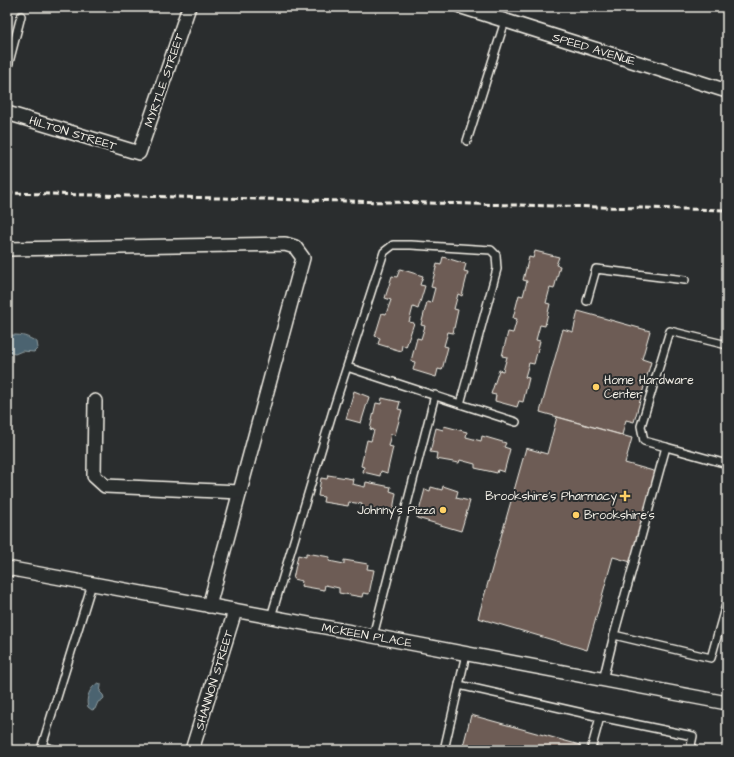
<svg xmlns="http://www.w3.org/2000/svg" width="734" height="757" font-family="'Architects Daughter',sans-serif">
	<rect width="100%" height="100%" fill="#2a2d2e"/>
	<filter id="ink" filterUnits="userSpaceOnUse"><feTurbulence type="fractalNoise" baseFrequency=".025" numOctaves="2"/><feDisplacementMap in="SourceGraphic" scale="8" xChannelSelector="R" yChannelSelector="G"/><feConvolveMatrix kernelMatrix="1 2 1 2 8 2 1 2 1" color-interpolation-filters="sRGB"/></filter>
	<g filter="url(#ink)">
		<!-- water -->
		<g fill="#4b636f" stroke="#8f9c9f">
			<path d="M12,335C24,335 26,336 37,342L38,348L34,352L22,351L15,354L7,352V338Z"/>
			<path d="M98,683L101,684V686L100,692L103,695L104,698L102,700L98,702L95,709L92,710L88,707C85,699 90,687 98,683Z"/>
		</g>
		<!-- building -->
		<g fill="#6d5c55" stroke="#f4f1e8">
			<polygon points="535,251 559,257 556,265 560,266 554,289 550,288 546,303 550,304 545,326 540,325 536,340 540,341 534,364 529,363 525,377 529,378 523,402 519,401 517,407 495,401 496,395 491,394 499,370 503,371 507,357 502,356 508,332 513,333 517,319 513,318 519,295 523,296 527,281 523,280 529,257 533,258"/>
			<polygon points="443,257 466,264 464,271 468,272 462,296 458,294 454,309 458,310 453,333 448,332 444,346 448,347 442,370 438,369 436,377 413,370 415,362 411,361 417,338 421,339 425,326 421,325 427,302 431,303 435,288 431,287 437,264 441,265"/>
			<polygon points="400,269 423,276 420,285 425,286 418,309 413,307 409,322 414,323 406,347 402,345 401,351 378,344 380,338 375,336 382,313 386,314 391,300 385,298 392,276 397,277"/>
			<polygon points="578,311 650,331 642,359 651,362 634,422 626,420 622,435 540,412 563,329 573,332"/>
			<polygon points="354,391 369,397 361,423 346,419"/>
			<polygon points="382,398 400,402 398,409 402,410 395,435 391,434 388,446 393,447 387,473 381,471 380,476 363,472 364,467 361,466 367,440 371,441 374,430 370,429 376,403 381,404"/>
			<polygon points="557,417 632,438 625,463 657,472 631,562 613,557 587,650 478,618 526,448 547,454"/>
			<polygon points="444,426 467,432 466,437 481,441 482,436 506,443 504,447 510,449 504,472 498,470 497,473 475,468 475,464 460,460 459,463 436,459 437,453 430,452 436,428 443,430"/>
			<polygon points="328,475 353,479 352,484 365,487 366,482 391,487 390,491 396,493 393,510 387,509 386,514 361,509 362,504 349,502 348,506 323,502 324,497 318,496 321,478 327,479"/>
			<polygon points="443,486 458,491 456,498 470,501 461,531 417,518 425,489 430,491 431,487 442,490"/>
			<polygon points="306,553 330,557 329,561 344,564 344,560 368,564 367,569 374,570 369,594 363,593 362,597 339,593 339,588 325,585 324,590 301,586 302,581 293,579 298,555 306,557"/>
			<polygon points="471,715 580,745 579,750 462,750"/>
		</g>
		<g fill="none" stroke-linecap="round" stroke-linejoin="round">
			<defs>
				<g id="lane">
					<polyline points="7,70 21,16"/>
					<polyline points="467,141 505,21"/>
					<polyline points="587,301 596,269 685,280"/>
					<polyline points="460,404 516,422"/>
					<polyline points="666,447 644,441 641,426 670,331 727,345"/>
					<polyline points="727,464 666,447 614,635 711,658 727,601"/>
					<polyline points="271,617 335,404 384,252 393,245 411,245 491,250 496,255 497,269 460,404 347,367"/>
					<polyline points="373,636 435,395"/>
					<polyline points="603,680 614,635"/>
					<polyline points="459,685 466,654"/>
					<polyline points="55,750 42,746 92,584"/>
					<polyline points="444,750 459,685 600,717"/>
					<polyline points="591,750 600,717 693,736 690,750"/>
				</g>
				<g id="street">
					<polyline points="462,7 727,91"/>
					<polyline points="7,113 139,153 189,7"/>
					<polyline points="7,249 285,244 295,247 303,258 209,606"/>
					<polyline points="95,401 94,476 105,486 240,492"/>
					<polyline points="7,568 373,636 727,703"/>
					<polyline points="192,750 235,611"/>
				</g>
			</defs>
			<!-- lane casing -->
			<use href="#lane" stroke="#f4f1e8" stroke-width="10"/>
			<!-- street casing -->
			<use href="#street" stroke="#f4f1e8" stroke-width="16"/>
			<!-- lane -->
			<use href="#lane" stroke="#2a2d2e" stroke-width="7"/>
			<!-- street -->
			<use href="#street" stroke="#2a2d2e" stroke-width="13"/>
			<!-- rail -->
			<polyline stroke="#f4f1e8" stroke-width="3" stroke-dasharray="6 3" stroke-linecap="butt" points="7,193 727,210"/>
		</g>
	</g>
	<!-- markers -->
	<g fill="#ffd166" stroke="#2a2d2e" stroke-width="1.5">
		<circle cx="596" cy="387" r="4"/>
		<path d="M623 490h4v4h4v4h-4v4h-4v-4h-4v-4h4z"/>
		<circle cx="443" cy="510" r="4"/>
		<circle cx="576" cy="515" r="4"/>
	</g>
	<g text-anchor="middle" stroke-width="4" stroke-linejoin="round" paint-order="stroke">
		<!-- street labels -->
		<g font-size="12" fill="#f4f1e8" stroke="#2a2d2e">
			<text transform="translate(594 49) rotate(17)" y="4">SPEED AVENUE</text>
			<text transform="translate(164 80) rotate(-71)" y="4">MYRTLE STREET</text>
			<text transform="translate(73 133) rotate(17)" y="4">HILTON STREET</text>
			<text transform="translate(367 635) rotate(10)" y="4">MCKEEN PLACE</text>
			<text transform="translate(214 680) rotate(-73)" y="4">SHANNON STREET</text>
		</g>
		<!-- poi labels -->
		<g font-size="12" fill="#f4f1e8" stroke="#2a2d2e" text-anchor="start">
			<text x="604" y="384">Home Hardware<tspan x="604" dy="14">Center</tspan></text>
			<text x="617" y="500" text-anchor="end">Brookshire's Pharmacy</text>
			<text x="435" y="514" text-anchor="end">Johnny's Pizza</text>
			<text x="584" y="519">Brookshire's</text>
		</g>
	</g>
	<!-- margin -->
	<rect width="734" height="757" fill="none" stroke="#2a2d2e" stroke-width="24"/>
	<rect x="12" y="12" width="710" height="733" fill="none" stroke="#f4f1e8" stroke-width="1.5" filter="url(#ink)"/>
</svg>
